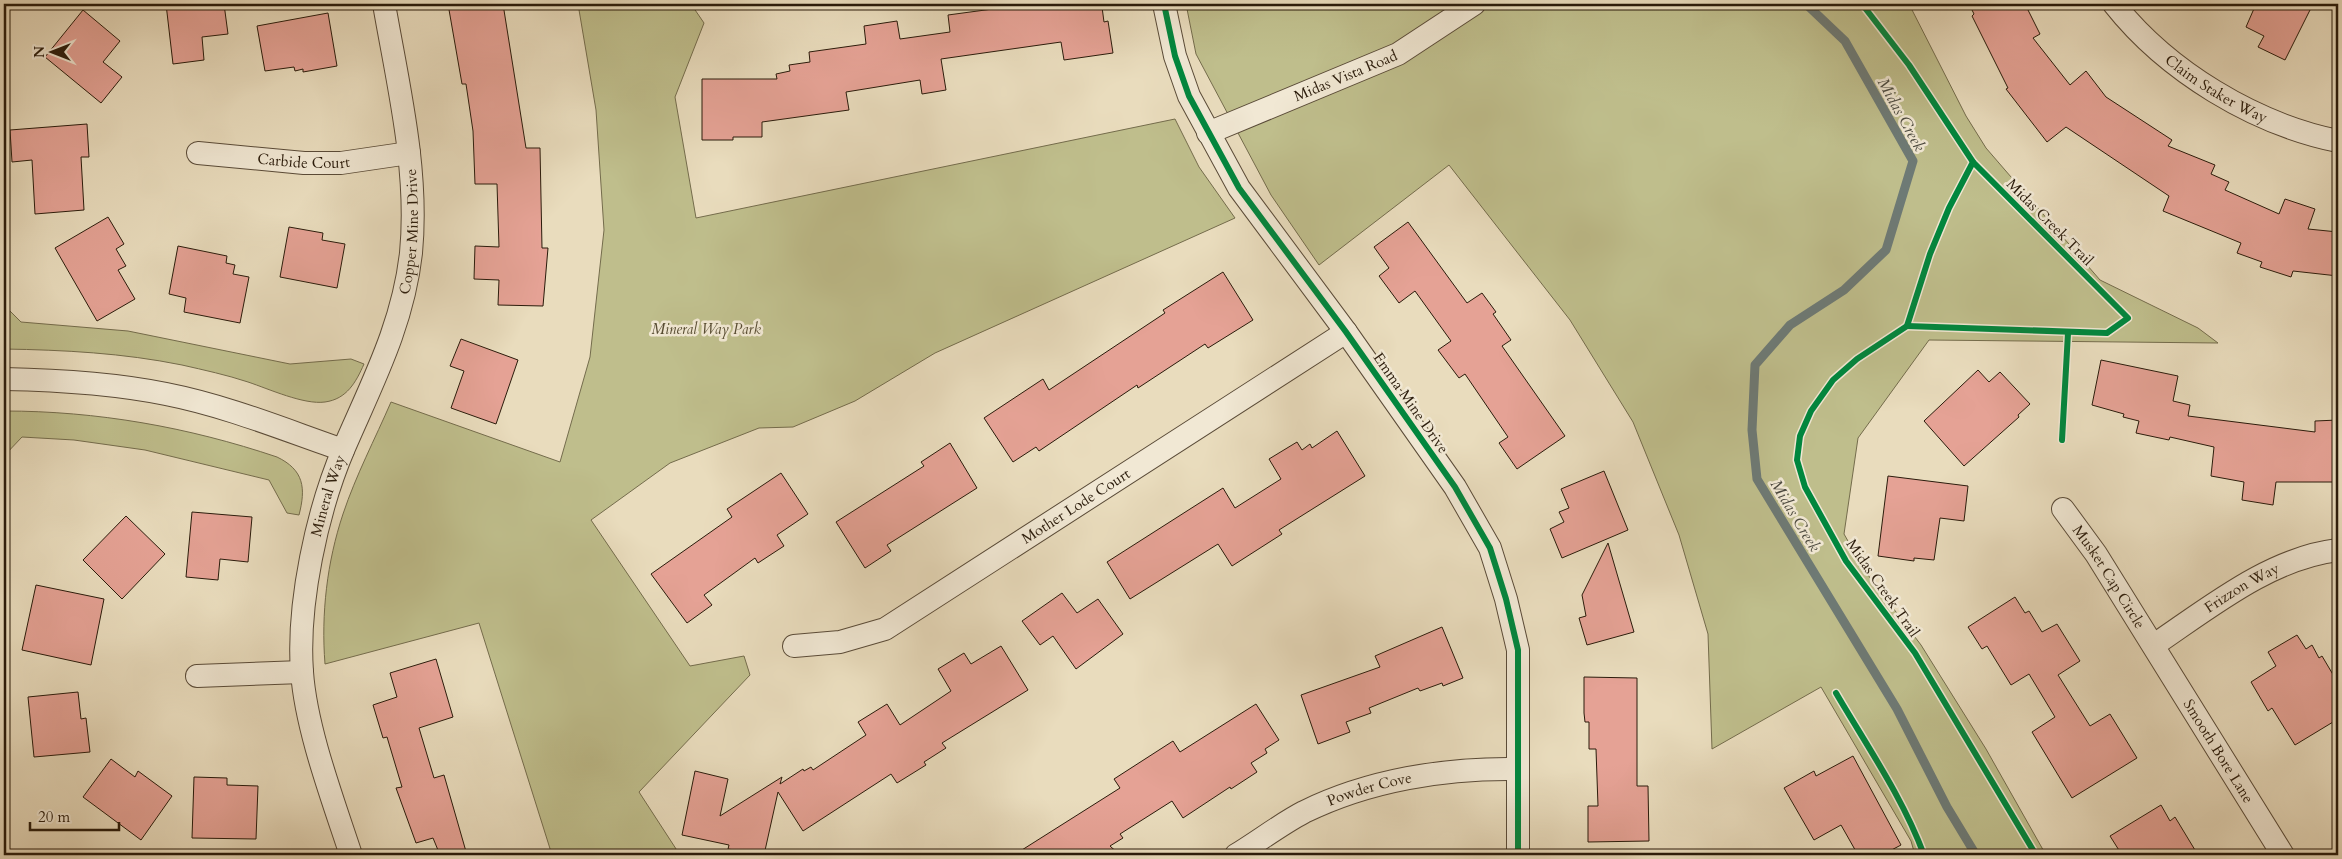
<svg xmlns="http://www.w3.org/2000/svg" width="2342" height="859" font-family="Cardo,serif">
	<rect width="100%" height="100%" fill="#e9dcbd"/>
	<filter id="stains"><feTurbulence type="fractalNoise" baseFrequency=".004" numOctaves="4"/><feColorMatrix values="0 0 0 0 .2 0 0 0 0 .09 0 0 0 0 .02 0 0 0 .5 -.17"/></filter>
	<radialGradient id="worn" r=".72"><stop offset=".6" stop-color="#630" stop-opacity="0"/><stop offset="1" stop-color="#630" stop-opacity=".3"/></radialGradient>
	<!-- green -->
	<g fill="#bfbe8c" stroke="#746c4c">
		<path d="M578,4H691L704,23L675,97L696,218L1175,119L1199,167L1235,218L935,353L855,401L793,427L759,428L670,463L591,520L690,666L744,656L750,675L639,792L680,855H552L479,623L325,664C321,614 327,562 343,514C356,475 375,439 391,402L560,462L590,357L604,230L596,110Z"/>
		<polygon points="1186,4 1909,4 1966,116 1986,148 2100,280 2198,328 2218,343 1929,340 1858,438 1844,534 1865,571 1921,645 1986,749 2046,855 1915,855 1911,841 1821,687 1712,749 1708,634 1679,535 1633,422 1570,320 1449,165 1319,265 1271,195 1196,54"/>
		<path d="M4,305L21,322L128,331L290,364L351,359L364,364C356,382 347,399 325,402C304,405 269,389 248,382C227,375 204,370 182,365C123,353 64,350 4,349Z"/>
		<path d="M4,411C97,411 188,427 277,457C304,470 306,488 299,515L287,513L269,480L145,450L74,440L22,437L4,456Z"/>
	</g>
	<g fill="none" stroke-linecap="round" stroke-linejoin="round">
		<!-- stream -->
		<polyline stroke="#6e7a75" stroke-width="9" points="1806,4 1845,41 1913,161 1886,250 1844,290 1790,325 1755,365 1752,430 1757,479 1897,709 1947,807 1976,855"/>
	</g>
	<!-- building -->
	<g fill="#e5a295" stroke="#2a1b0b">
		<polygon points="166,4 224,4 228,34 202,37 204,60 173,64"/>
		<polygon points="448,4 503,4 526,148 540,148 542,248 548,248 543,306 498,305 499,280 474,279 475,246 499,247 497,184 475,184 473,131 466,84 462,84"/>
		<polygon points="1014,4 1088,4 1089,9 1102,7 1104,22 1108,21 1113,53 1064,60 1061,42 941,59 946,90 922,94 920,80 846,92 849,110 762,122 762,137 733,137 733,140 702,140 702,79 777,79 776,74 790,71 789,65 810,62 809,52 866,44 864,26 897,21 900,39 950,32 948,15 1000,8 1000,5"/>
		<polygon points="1969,4 2025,4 2040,34 2033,38 2070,85 2086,71 2106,97 2172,140 2168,146 2215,165 2211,174 2229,182 2225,190 2279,214 2285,199 2315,209 2308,229 2338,232 2338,276 2293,271 2291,277 2260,267 2262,262 2237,253 2241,243 2163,211 2169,196 2066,127 2047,142 2006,89 2008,88 1972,16 1974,14"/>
		<polygon points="2256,4 2313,4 2285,60 2258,47 2264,36 2246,27"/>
		<polygon points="83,10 120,41 103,62 122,77 101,103 45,57"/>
		<polygon points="328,13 337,66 303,72 303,69 295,71 294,67 265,71 257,26"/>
		<polygon points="87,124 89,157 81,157 84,210 35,214 32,160 12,162 10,130"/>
		<polygon points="108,217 124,244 116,249 126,266 118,270 135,299 97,321 55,248"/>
		<polygon points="1408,222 1467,303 1482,293 1496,312 1493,314 1511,340 1502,346 1565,436 1517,469 1499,443 1508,437 1465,374 1459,378 1438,350 1451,341 1415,291 1399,303 1379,276 1389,268 1374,247"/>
		<polygon points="289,227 323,233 322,240 345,244 337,288 280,277"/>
		<polygon points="178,246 227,256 226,263 235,265 233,274 249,277 240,323 184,312 186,298 169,294"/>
		<polygon points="1223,272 1253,320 1208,348 1205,344 1138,388 1137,385 1039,451 1036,447 1013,462 984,418 1043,379 1049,390 1165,313 1163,310"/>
		<polygon points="461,339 518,360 496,424 451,408 464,371 450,366"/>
		<polygon points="2101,360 2178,376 2173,401 2190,405 2188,416 2315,432 2315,421 2338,420 2338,482 2276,482 2273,505 2242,500 2244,482 2211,476 2214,447 2170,437 2169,440 2136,433 2139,421 2123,417 2124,414 2092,405"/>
		<polygon points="1978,370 1989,382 2000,372 2030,404 2018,415 2019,417 1964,466 1924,421"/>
		<polygon points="1337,431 1365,476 1279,530 1282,534 1232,566 1218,544 1130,599 1107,562 1223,488 1235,508 1281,479 1269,459 1297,442 1302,450 1310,444 1312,448"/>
		<polygon points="950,443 977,488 887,545 891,551 865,568 836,522 924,466 921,462"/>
		<polygon points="1604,471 1628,530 1562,558 1550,529 1564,522 1559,512 1569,508 1561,489"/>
		<polygon points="781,473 808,514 777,535 784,546 758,563 755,558 704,595 712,605 687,623 651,574 732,517 727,509"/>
		<polygon points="1888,476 1968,486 1964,521 1940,518 1934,560 1914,558 1914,561 1878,556"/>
		<polygon points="192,512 252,517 248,562 220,559 218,580 186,577"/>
		<polygon points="126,516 165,554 122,599 83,560"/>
		<polygon points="1608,543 1634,632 1587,645 1579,618 1586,616 1582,595"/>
		<polygon points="36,585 104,599 91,665 22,650"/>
		<polygon points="1062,593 1077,613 1098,599 1123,634 1076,669 1053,636 1040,645 1022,621"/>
		<polygon points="2015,597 2025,613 2029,611 2042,632 2057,624 2080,661 2058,675 2090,726 2110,714 2137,758 2072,798 2032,732 2055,717 2029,674 2011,685 1987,646 1982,649 1968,627"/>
		<polygon points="1442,627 1463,678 1443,686 1442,683 1420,691 1418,688 1369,708 1371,713 1346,722 1350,732 1318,744 1301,695 1380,667 1375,656"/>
		<polygon points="2297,635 2306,649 2312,645 2319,658 2322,656 2338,683 2338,719 2295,745 2272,708 2268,711 2251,682 2276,666 2268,652"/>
		<polygon points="1001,646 1028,690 942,743 946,748 924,762 926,765 897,783 891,774 803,831 778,792 764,855 728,849 729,845 682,835 695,771 728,779 720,816 782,777 780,784 803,769 804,771 811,767 813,770 866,735 858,722 887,704 900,725 951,691 938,669 964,653 971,664"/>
		<polygon points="436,659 453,717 419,728 434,778 444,775 467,855 440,855 433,838 416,843 396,788 402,787 387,737 383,738 373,705 397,697 390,673"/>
		<polygon points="1584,677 1637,678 1637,786 1648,786 1649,841 1588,842 1588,806 1598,806 1596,749 1589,749 1589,722 1585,722 1584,713"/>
		<polygon points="78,692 81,719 86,718 90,752 34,757 28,697"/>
		<polygon points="1256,704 1279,740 1265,749 1267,753 1251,763 1257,772 1231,789 1230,787 1183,818 1172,801 1120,834 1123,838 1110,846 1120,855 1014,855 1120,788 1114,779 1173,741 1180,752"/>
		<polygon points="1853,756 1901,845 1882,855 1858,855 1841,825 1814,840 1784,788 1814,771 1816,776"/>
		<polygon points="111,759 135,777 138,771 172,796 141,840 83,797"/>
		<polygon points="194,777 227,778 227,785 258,786 256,839 192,838"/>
		<polygon points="2161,805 2170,821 2175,817 2198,855 2122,855 2110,836"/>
	</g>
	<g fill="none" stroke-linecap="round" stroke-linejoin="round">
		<defs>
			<g id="minor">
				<polyline points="1164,4 1175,56 1189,96 1239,188 1346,332 1455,487 1490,548 1506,599 1518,650 1518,855"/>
				<path id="s1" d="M2114,4C2167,71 2254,124 2338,141"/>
				<path id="s2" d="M1208,133L1398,54L1474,4"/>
				<path id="s3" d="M198,153L304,163H341L409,153"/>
				<path d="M4,379C58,380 112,383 166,394C227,406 285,430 343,450"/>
				<path id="s4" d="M2063,509L2096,554L2283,855"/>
				<path id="s5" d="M2154,645C2209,608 2270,558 2338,550"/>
				<path id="s6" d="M794,646L840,642L885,629L1346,332"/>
				<polyline points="197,676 302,672"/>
				<path id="s7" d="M351,855C333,800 306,729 302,672C297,604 317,511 344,448C372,383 403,325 411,253C419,170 398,85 384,4"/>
				<path id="s8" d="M1236,855C1259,841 1281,824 1304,812C1369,780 1445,768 1516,769"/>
			</g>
		</defs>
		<!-- minor casing -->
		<use href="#minor" stroke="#5a4b38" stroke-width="24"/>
		<!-- minor -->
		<use href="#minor" stroke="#f1e8d4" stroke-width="22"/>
		<defs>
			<g id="cycleway">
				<polyline points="1164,4 1175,56 1189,96 1239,188 1346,332 1455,487 1490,548 1506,599 1518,650 1518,855"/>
				<polyline points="1862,4 1909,65 1973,162 1949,208 1930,254 1907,326 1857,359 1833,380 1811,411 1800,436 1797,460 1805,487 1846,561 1915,653 2036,855"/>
				<polyline points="1907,326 2107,333 2128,318 1973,162"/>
				<polyline points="2062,440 2068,333"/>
				<path d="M1836,693C1867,746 1903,798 1924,855"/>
			</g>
		</defs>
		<!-- cycleway casing -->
		<use href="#cycleway" stroke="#f1e8d4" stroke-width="9"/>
		<!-- cycleway -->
		<use href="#cycleway" stroke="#00873e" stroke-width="6"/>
	</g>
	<g text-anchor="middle" stroke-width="5" stroke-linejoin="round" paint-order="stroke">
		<!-- street labels -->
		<g font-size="15" fill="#2a1b0b" stroke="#f1e8d4">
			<text dy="5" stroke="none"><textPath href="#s2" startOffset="149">Midas Vista Road</textPath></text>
			<text dy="5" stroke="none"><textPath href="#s1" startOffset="134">Claim Staker Way</textPath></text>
			<text dy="5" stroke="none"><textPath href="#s3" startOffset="106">Carbide Court</textPath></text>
			<text transform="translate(2050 222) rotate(45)" y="5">Midas Creek Trail</text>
			<text dy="5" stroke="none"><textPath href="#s7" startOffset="648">Copper Mine Drive</textPath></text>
			<text transform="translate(1411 403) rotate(55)" y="5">Emma Mine Drive</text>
			<text dy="5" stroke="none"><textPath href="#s7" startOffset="369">Mineral Way</textPath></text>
			<text dy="5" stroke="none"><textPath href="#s6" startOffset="320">Mother Lode Court</textPath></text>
			<text dy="5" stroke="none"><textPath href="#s4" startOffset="82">Musket Cap Circle</textPath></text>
			<text transform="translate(1883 588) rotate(55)" y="5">Midas Creek Trail</text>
			<text dy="5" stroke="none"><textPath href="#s5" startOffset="105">Frizzon Way</textPath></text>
			<text dy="5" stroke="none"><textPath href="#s4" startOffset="288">Smooth Bore Lane</textPath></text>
			<text dy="5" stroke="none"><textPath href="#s8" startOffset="150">Powder Cove</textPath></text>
		</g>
		<!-- park labels -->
		<g font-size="15" font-style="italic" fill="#574c32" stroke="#f1e8d4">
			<text x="706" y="334">Mineral Way Park</text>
		</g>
		<!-- water labels -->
		<g font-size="16" font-style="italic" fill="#4c4a40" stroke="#f1e8d4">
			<text transform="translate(1902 114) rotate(61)" y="6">Midas Creek</text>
			<text transform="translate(1796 515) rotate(59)" y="6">Midas Creek</text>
		</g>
	</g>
	<!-- margin -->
	<rect width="2342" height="859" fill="none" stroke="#e9dcbd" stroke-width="20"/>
	<rect x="5" y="5" width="2332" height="849" fill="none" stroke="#2a1b0b" stroke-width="2.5"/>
	<rect x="10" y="10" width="2322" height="839" fill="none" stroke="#2a1b0b"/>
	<!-- north arrow -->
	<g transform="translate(52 52) rotate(270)" stroke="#f1e8d4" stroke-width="4" paint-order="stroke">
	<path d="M0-4L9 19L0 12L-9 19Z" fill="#2a1b0b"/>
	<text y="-8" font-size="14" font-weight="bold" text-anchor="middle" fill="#2a1b0b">N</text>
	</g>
	<!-- scale -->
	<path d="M30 822v8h89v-8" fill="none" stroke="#2a1b0b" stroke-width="2.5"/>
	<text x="38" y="822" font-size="15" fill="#2a1b0b" stroke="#f1e8d4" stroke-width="4" paint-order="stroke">20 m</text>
	<rect width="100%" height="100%" filter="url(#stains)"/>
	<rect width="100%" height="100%" fill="url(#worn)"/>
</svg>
